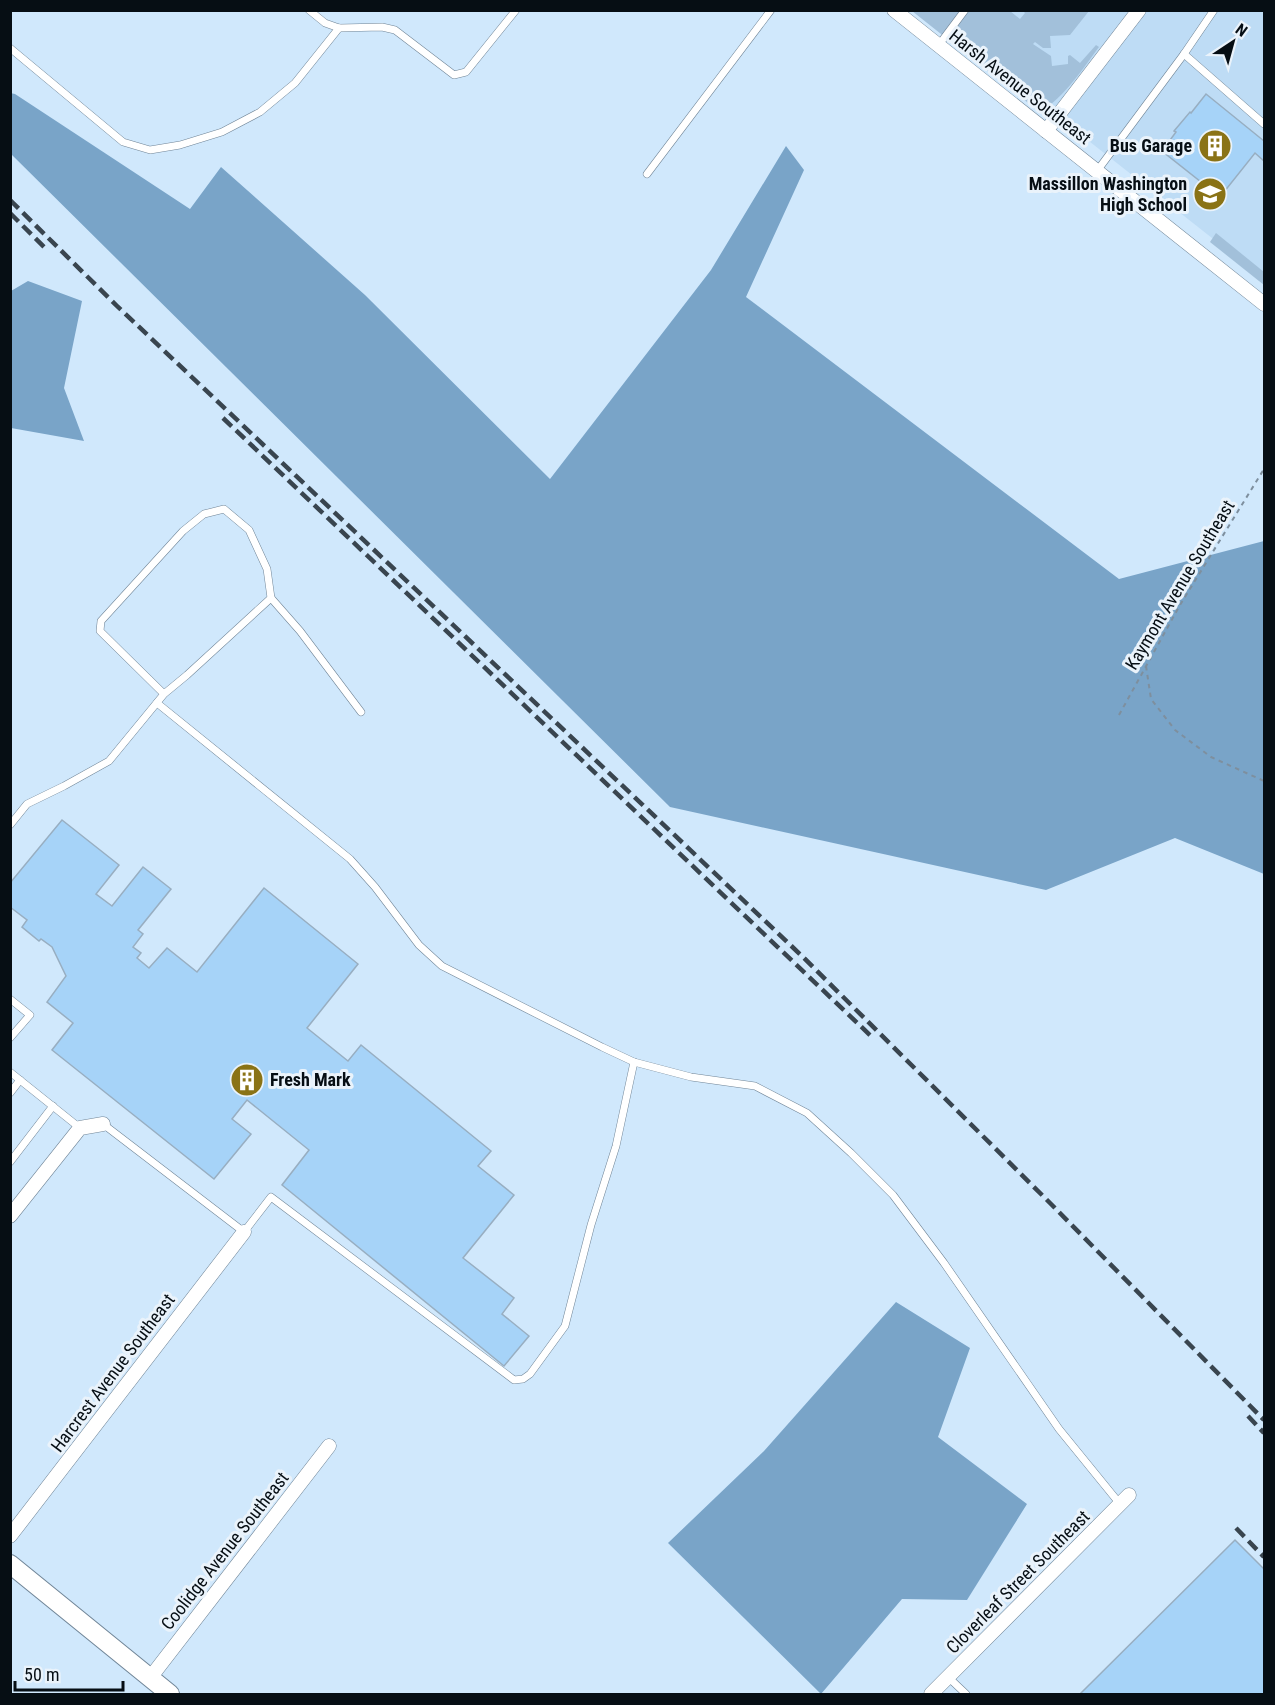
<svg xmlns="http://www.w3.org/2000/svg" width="1275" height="1705" font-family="'Roboto Condensed',sans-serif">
	<rect width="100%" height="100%" fill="#d0e8fc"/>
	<!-- built -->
	<polygon fill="#bedcf5" points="923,11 1264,11 1264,279 1047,108"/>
	<!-- green -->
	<g fill="#a2c0da">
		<path d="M912,11H1010L1020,19L1025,13L1023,11H1089L1070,35L1050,36L1051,48H1043L1035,42L1033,44L1051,56L1052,66L1068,64V56L1070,55L1080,63L1096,45L1099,47C1087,63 1056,110 1037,110Z"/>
		<polygon points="1216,233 1264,272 1264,285 1210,242"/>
	</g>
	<!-- forest -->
	<g fill="#79a4c8">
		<polygon points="10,93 15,94 190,209 221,167 365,295 550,479 711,270 786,146 804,170 746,297 1119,579 1264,541 1264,874 1175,838 1046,890 670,807 11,154"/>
		<polygon points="28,281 82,301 64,388 84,441 11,428 11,291"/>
		<polygon points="896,1302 970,1348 938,1437 1027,1504 967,1600 902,1599 821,1694 668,1543 764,1451"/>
	</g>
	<!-- building -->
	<g fill="#a6d3f8" stroke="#98aec1" stroke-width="1.5">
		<polygon points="1206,94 1264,141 1264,161 1255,153 1220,197 1162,151 1176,132 1174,131 1190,112 1191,113"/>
		<polygon points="62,820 119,865 96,894 112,906 143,867 171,889 138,930 143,934 133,947 141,953 137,958 149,968 167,948 197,972 264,888 358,964 307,1028 348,1061 361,1045 491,1151 478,1166 514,1195 463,1258 514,1298 502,1314 529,1336 504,1366 282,1185 309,1150 247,1100 232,1119 251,1134 214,1179 52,1050 73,1023 47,1002 66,976 52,947 41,939 39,941 22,927 27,920 10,907 10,883"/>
		<polygon points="1235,1540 1264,1569 1264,1694 1080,1694"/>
	</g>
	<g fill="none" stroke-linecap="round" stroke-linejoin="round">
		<defs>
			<g id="service">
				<polyline points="309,10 325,23 339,28 382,27 395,30 454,75 466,72 516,10"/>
				<polyline points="938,46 965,10"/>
				<polyline points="10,48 123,142 150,150 180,145 222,132 260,112 295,83 339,28"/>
				<polyline points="1184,54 1264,124"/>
				<polyline points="1097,171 1184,54 1214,10"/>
				<polyline points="647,174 771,10"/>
				<polyline points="271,598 300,631 361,712"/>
				<polyline points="157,703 350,859 375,887 419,945 442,966 602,1047 634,1062 691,1077 755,1086 807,1113 851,1153 893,1195 944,1263 1059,1429 1120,1504"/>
				<polyline points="10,825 27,804 64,786 109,761 164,694 187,675 271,598 267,569 249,530 224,509 204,514 183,531 101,621 100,631 164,694"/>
				<polyline points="10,999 30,1015 10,1038"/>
				<polyline points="10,1072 80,1128"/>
				<polyline points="10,1093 20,1080"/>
				<polyline points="103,1124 244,1232 271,1197 514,1380 523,1379 530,1374 565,1326 591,1225 616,1146 634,1062"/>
				<polyline points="10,1162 53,1106"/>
				<polyline points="948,1677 966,1694"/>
			</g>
			<g id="minor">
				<polyline points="894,10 1264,304"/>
				<polyline points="1046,131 1139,10"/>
				<polyline points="10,1216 80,1128 103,1124"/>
				<polyline points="10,1536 244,1232"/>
				<polyline points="150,1678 329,1446"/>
				<polyline points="931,1694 1129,1495"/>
			</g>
			<polyline id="tertiary" points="10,1564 170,1694"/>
		</defs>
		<!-- service casing -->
		<use href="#service" stroke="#708597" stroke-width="8"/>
		<!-- minor casing -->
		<use href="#minor" stroke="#708597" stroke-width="15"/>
		<!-- tertiary casing -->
		<use href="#tertiary" stroke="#708597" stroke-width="20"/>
		<!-- path -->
		<g stroke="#7e8f9e" stroke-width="2" stroke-dasharray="4.5 4.5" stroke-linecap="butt">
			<polyline points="1146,666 1151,699 1175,730 1211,757 1264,781"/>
			<polyline points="1119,715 1180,605 1264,469"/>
		</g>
		<!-- service -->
		<use href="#service" stroke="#fff" stroke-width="7"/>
		<!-- minor -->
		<use href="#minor" stroke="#fff" stroke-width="14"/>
		<!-- tertiary -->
		<use href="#tertiary" stroke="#fff" stroke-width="18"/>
		<!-- rail -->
		<g stroke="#39454f" stroke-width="4.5" stroke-dasharray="12 6" stroke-linecap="butt">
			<polyline points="10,200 117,306 803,957 1050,1203 1264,1420"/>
			<polyline points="10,213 45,248"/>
			<polyline points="223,418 872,1037"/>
			<polyline points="1248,1416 1264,1433"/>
			<polyline points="1236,1528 1264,1557"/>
		</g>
	</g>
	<!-- icons -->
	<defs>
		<symbol id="building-disc" viewBox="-11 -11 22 22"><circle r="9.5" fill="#8a7316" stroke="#eaf3fb"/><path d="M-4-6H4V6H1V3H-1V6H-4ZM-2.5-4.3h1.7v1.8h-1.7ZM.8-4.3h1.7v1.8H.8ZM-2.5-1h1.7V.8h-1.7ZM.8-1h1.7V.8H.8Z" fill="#fff"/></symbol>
		<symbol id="school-disc" viewBox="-11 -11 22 22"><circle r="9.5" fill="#8a7316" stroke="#eaf3fb"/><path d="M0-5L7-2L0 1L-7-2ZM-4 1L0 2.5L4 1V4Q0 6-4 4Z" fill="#fff"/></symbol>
	</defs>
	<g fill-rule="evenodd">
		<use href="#building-disc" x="1196" y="127" width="38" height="38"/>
		<use href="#school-disc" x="1191" y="175" width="38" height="38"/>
		<use href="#building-disc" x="228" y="1061" width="38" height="38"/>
	</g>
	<g text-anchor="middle" stroke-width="6" stroke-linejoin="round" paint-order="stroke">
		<!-- street labels -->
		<g font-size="18" fill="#060e14" stroke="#eaf3fb">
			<text transform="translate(1020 87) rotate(38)" y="6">Harsh Avenue Southeast</text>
			<text transform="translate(1180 585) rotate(-59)" y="6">Kaymont Avenue Southeast</text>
			<text transform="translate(113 1373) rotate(-53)" y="6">Harcrest Avenue Southeast</text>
			<text transform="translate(225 1551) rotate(-52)" y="6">Coolidge Avenue Southeast</text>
			<text transform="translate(1018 1582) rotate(-45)" y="6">Cloverleaf Street Southeast</text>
		</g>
		<!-- poi labels -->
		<g font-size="18" font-weight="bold" fill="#060e14" stroke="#eaf3fb" text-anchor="end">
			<text x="1192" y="152">Bus Garage</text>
			<text x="1187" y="190">Massillon Washington<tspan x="1187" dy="21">High School</tspan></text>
			<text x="270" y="1086" text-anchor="start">Fresh Mark</text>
		</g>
	</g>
	<!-- border -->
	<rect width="1275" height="1705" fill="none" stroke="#060e14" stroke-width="24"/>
	<!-- north arrow -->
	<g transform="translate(1233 42) rotate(36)" stroke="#eaf3fb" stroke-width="4.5" paint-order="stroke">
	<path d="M0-4.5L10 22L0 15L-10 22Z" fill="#060e14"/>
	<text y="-9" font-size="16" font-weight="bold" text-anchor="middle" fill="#060e14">N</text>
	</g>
	<!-- scale -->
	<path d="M15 1681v9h108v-9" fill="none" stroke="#060e14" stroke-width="3"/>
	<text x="24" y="1681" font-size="18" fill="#060e14" stroke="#eaf3fb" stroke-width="4.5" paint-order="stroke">50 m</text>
</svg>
